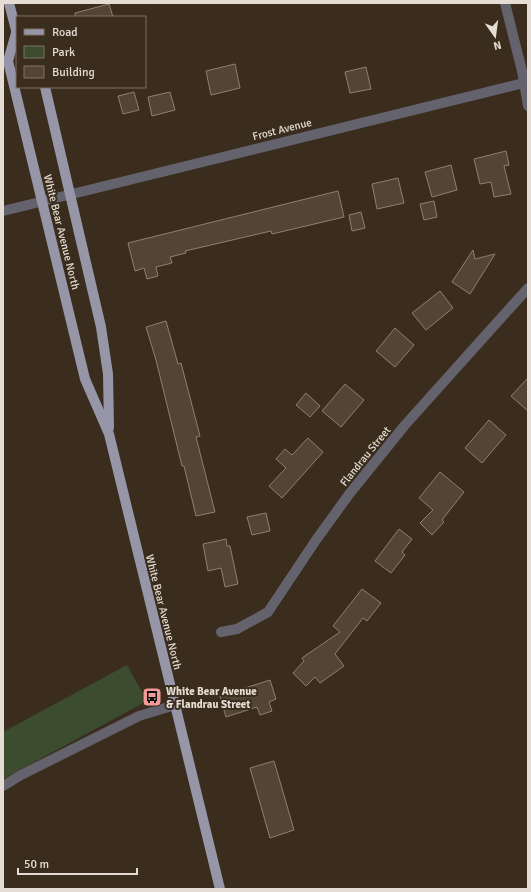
<svg xmlns="http://www.w3.org/2000/svg" width="531" height="892" font-family="Signika,sans-serif">
	<rect width="100%" height="100%" fill="#3a2d1e"/>
	<!-- green -->
	<polygon fill="#3b4d2e" points="127,665 147,701 3,779 3,732"/>
	<!-- building -->
	<g fill="#524534" stroke="#8f806e">
		<polygon points="109,4 113,17 75,17 75,13"/>
		<polygon points="235,64 240,88 211,95 206,71"/>
		<polygon points="366,67 371,89 350,93 345,72"/>
		<polygon points="134,92 139,110 123,114 118,96"/>
		<polygon points="170,92 175,110 152,116 148,97"/>
		<polygon points="506,151 509,165 504,166 511,194 494,197 491,182 480,184 474,159"/>
		<polygon points="451,165 457,190 432,197 425,172"/>
		<polygon points="398,178 404,203 377,209 372,184"/>
		<polygon points="338,191 344,217 272,234 271,231 185,251 186,253 170,257 172,263 156,267 158,276 147,279 144,268 135,271 128,243"/>
		<polygon points="434,201 437,217 424,220 420,204"/>
		<polygon points="361,212 365,228 352,231 349,215"/>
		<polygon points="473,250 475,259 495,254 470,294 452,282"/>
		<polygon points="440,291 453,308 426,330 412,313"/>
		<polygon points="166,321 178,364 181,363 200,436 196,437 215,512 196,516 184,466 182,466 156,360 146,327"/>
		<polygon points="395,328 414,345 395,367 376,351"/>
		<polygon points="528,378 528,411 511,396"/>
		<polygon points="345,384 364,400 341,427 322,411"/>
		<polygon points="306,393 320,406 310,417 296,405"/>
		<polygon points="489,420 506,435 482,463 465,448"/>
		<polygon points="308,438 323,452 282,498 269,486 286,468 276,459 285,449 292,455"/>
		<polygon points="440,472 464,492 442,520 444,522 432,535 420,523 433,510 419,498"/>
		<polygon points="266,513 270,531 252,535 247,517"/>
		<polygon points="399,529 412,539 402,552 405,555 391,573 375,561"/>
		<polygon points="226,539 227,546 230,546 238,584 225,587 221,568 208,571 203,544"/>
		<polygon points="362,589 381,603 367,621 363,618 335,654 344,666 320,683 315,677 306,686 293,673 304,661 302,658 340,632 333,626"/>
		<polygon points="270,680 276,699 269,702 272,711 260,715 257,707 226,717 220,696"/>
		<polygon points="274,761 294,830 270,838 250,768"/>
	</g>
	<g fill="none" stroke-linecap="round" stroke-linejoin="round">
		<!-- minor -->
		<g stroke="#64636d" stroke-width="10">
			<polyline points="505,3 522,71 528,106"/>
			<polyline points="3,211 528,82"/>
			<polyline points="221,632 237,629 268,612 316,540 350,493 405,425 528,288"/>
			<polyline points="3,786 21,775 139,716 175,705"/>
		</g>
		<!-- major -->
		<g stroke="#9796a8" stroke-width="10">
			<polyline points="9,3 17,34"/>
			<polyline points="16,33 8,61 85,379 109,434 220,889"/>
			<polyline points="45,87 101,327 108,374 109,428"/>
		</g>
	</g>
	<!-- icons -->
	<defs>
		<symbol id="bus-square" viewBox="-11 -11 22 22"><rect x="-9" y="-9" width="18" height="18" rx="4" fill="#f59b97" stroke="#3a2d1e"/><path d="M-5-6H5V4H4V6H2V4H-2V6H-4V4H-5ZM-3.5-4V0h7V-4ZM-3.5 1.2v1.5H-2V1.2ZM2 1.2v1.5H3.5V1.2Z" fill="#111"/></symbol>
	</defs>
	<g fill-rule="evenodd">
		<use href="#bus-square" x="141" y="686" width="22" height="22"/>
	</g>
	<g text-anchor="middle" stroke-width="4" stroke-linejoin="round" paint-order="stroke">
		<!-- street labels -->
		<g font-size="11" fill="#e5ddd3" stroke="#3a2d1e">
			<text transform="translate(282 129) rotate(-14)" y="4">Frost Avenue</text>
			<text transform="translate(62 232) rotate(76)" y="4">White Bear Avenue North</text>
			<text transform="translate(365 456) rotate(-51)" y="4">Flandrau Street</text>
			<text transform="translate(164 612) rotate(76)" y="4">White Bear Avenue North</text>
		</g>
		<!-- poi labels -->
		<g font-size="11" font-weight="bold" fill="#e5ddd3" stroke="#3a2d1e" text-anchor="start">
			<text x="166" y="695">White Bear Avenue<tspan x="166" dy="13">&amp; Flandrau Street</tspan></text>
		</g>
	</g>
	<!-- border -->
	<rect width="531" height="892" fill="none" stroke="#e5ddd3" stroke-width="8"/>
	<!-- legend -->
	<rect x="16" y="16" width="130" height="72" fill="#3a2d1e" stroke="#7e7366"/>
	<rect x="24" y="29" width="20" height="6" fill="#9796a8" stroke="#7e7366"/>
	<text x="52" y="36" font-size="12" fill="#e5ddd3">Road</text>
	<rect x="24" y="46" width="20" height="12" fill="#3b4d2e" stroke="#7e7366"/>
	<text x="52" y="56" font-size="12" fill="#e5ddd3">Park</text>
	<rect x="24" y="66" width="20" height="12" fill="#524534" stroke="#7e7366"/>
	<text x="52" y="76" font-size="12" fill="#e5ddd3">Building</text>
	<!-- north arrow -->
	<g transform="translate(495 36) rotate(166)" stroke="#3a2d1e" stroke-width="3" paint-order="stroke">
	<path d="M0-3L7 15L0 10L-7 15Z" fill="#e5ddd3"/>
	<text y="-6" font-size="11" font-weight="bold" text-anchor="middle" fill="#e5ddd3">N</text>
	</g>
	<!-- scale -->
	<path d="M18 868v6h119v-6" fill="none" stroke="#e5ddd3" stroke-width="2"/>
	<text x="24" y="868" font-size="12" fill="#e5ddd3" stroke="#3a2d1e" stroke-width="3" paint-order="stroke">50 m</text>
</svg>
